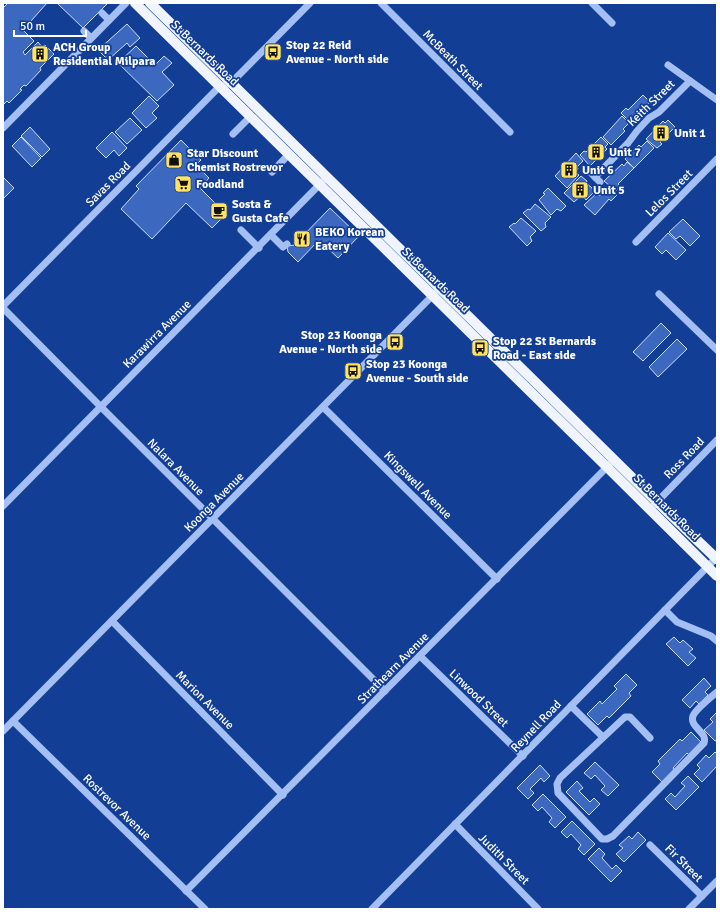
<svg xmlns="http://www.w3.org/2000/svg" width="720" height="912" font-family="Signika,sans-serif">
	<rect width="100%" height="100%" fill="#133e96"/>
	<!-- building -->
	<g fill="#3c68bf" stroke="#cbddfd">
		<polygon points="8,3 47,3 23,30 34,41 23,52 25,55 38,42 42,47 45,45 54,54 40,68 41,70 26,86 24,85 20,89 22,90 9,103 7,101 3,105 3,8"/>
		<polygon points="57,3 108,3 83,28"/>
		<polygon points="127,24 140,38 130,47 127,43 108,60 98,50"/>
		<polygon points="136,46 155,65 164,56 172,63 162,72 174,85 157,101 118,63"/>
		<polygon points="643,95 650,102 647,105 649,107 632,124 621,113 626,108 628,110"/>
		<polygon points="149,96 159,106 152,113 157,118 146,128 132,113"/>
		<polygon points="622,116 629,123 623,129 625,131 611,145 603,137"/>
		<polygon points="130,118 142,130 127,144 115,132"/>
		<polygon points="668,120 675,127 660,142 662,144 657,148 646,139 663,121 665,123"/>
		<polygon points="30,127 50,149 42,157 21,136"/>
		<polygon points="112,132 127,148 119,156 114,150 106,158 96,148"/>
		<polygon points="21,137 41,158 32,167 12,146"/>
		<polygon points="601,137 608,144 605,147 607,149 590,166 580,155 584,151 586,152"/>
		<polygon points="181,140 201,160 196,165 209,178 200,188 226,214 212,228 186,203 152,239 121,209 139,189 136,186"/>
		<polygon points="647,141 654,148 634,168 625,159 639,145 641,147"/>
		<polygon points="576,153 583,161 577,167 578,169 575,172 579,175 567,188 555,176"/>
		<polygon points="627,162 634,168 618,184 620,186 616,191 604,181 622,164 624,166"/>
		<polygon points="581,176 587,181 586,183 592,188 594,192 586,200 582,195 574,202 564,193"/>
		<polygon points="3,177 14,188 3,199"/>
		<polygon points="548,188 566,206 561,211 557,209 551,215 539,200 545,194 543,193"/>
		<polygon points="611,188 617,195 611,201 609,199 595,215 584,205 597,193 599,196 603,193 604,195"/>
		<polygon points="535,204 551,217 545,223 546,227 541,231 523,213 528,209 530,210"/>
		<polygon points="330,208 359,236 338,258 319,240 298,262 288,252 287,246 295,245 296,243"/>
		<polygon points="521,218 536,231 530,237 532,241 527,246 509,227 514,223 515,224"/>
		<polygon points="683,219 700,236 690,246 680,236 676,239 669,232"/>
		<polygon points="668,233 686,250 676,260 666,250 662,254 655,247"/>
		<polygon points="661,323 671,333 643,361 633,352"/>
		<polygon points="677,339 687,349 658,377 649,367"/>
		<polygon points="674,637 680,643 683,640 693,649 689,652 696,658 688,666 666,644"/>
		<polygon points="626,674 637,685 629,693 631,696 609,718 607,716 598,725 587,714 600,701 602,704 617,689 614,686"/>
		<polygon points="704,678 711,686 705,692 708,695 699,704 696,701 690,708 682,700"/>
		<polygon points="717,712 717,740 715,741 704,730 713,722 710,719"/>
		<polygon points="691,732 702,743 690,756 687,753 673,768 675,771 663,783 652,772 660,764 658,761 680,739 682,741"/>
		<polygon points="715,752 717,754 717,766 702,782 694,774 700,768 697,765 706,755 709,758"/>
		<polygon points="595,762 619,785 608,796 601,790 605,786 595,775 591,779 584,773"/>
		<polygon points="540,765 550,776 544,782 541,778 530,789 534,793 528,799 517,788"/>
		<polygon points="688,776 699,787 676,810 665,799 671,793 675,797 685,786 681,783"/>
		<polygon points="577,781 583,788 579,791 590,802 594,798 600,804 589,815 566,792"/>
		<polygon points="543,794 566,817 555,828 549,822 552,818 542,807 538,811 532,805"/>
		<polygon points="572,821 595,844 584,855 578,849 581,845 571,834 567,838 561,832"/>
		<polygon points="638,832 646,840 624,862 616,854 623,848 619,845 629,836 632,839"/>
		<polygon points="599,848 605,854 602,858 612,869 616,865 622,871 611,882 588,859"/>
	</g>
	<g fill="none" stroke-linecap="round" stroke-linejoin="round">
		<!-- minor -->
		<g stroke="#a4bff3" stroke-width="7">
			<polyline points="381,3 510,132"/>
			<polyline points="592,3 612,23"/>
			<polyline points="102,13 109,20"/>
			<polyline points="84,31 91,38"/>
			<polyline points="668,65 717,100"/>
			<polyline points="3,128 126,3"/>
			<polyline points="233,134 251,116"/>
			<polyline points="272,172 289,154"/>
			<polyline points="590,172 600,182"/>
			<polyline points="595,177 628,143 637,131 649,118 659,112 690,81"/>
			<polyline points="241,230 259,248"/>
			<polyline points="271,235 283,247 287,244"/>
			<polyline points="636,242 717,159"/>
			<polyline points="659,294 717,350"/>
			<polyline points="3,306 220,86 231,83 310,3"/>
			<polyline points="3,308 101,407 385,691"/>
			<polyline points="323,407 497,579"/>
			<polyline points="654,505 717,440"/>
			<polyline points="3,506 323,181"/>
			<polyline points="665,610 677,622 711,636 717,641"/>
			<polyline points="112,621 283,795"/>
			<polyline points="420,656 523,756"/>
			<polyline points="571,706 603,737"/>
			<polyline points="13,721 205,909"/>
			<polyline points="3,731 435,293"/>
			<path d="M650,738L630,717H625L560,778L557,784L558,793L602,839H607L613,836L704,743C708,732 689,727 693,716C695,710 711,697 717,692"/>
			<polyline points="455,824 538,909"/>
			<polyline points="650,845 702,896"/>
			<polyline points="186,891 610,464"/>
			<polyline points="372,909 716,558"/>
			<polyline points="689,909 717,881"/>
		</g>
		<!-- major -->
		<g stroke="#eff4ff" stroke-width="10">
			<polyline points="135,3 607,467 717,576"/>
			<polyline points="150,3 657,502 717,559"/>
		</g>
	</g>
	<!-- icons -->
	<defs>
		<symbol id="bus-square" viewBox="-11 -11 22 22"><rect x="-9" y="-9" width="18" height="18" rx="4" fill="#ffe365" stroke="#133e96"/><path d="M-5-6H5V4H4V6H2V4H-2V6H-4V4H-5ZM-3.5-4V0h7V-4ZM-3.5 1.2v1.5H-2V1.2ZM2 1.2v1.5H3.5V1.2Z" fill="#111"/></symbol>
		<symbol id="building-square" viewBox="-11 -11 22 22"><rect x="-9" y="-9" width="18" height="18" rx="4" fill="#ffe365" stroke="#133e96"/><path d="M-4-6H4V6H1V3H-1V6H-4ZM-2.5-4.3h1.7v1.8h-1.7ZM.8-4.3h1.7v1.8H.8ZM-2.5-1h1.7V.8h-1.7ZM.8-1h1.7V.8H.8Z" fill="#111"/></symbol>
		<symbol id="shop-square" viewBox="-11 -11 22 22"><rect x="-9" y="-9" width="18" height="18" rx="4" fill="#ffe365" stroke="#133e96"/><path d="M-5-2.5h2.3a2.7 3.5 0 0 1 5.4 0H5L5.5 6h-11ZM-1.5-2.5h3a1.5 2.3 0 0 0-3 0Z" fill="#111"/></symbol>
		<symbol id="supermarket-square" viewBox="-11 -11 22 22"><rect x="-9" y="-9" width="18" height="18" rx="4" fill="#ffe365" stroke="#133e96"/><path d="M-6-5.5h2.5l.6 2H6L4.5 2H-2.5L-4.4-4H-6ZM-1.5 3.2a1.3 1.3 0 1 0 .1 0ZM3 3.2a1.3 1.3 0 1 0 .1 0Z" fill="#111"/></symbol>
		<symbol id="cafe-square" viewBox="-11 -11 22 22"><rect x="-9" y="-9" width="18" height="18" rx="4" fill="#ffe365" stroke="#133e96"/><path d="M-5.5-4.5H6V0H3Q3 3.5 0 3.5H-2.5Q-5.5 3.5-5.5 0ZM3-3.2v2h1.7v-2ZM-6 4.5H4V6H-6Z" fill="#111"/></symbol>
		<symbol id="restaurant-square" viewBox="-11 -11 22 22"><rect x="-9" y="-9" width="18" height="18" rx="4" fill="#ffe365" stroke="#133e96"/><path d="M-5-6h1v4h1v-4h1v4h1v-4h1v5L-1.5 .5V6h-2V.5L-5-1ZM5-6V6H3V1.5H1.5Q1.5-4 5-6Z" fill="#111"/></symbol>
	</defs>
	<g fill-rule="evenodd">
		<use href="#bus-square" x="263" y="42" width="20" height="20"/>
		<use href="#building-square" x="30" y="44" width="20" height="20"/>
		<use href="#building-square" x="651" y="123" width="20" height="20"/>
		<use href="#building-square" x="586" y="142" width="20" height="20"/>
		<use href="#shop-square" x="164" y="150" width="20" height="20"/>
		<use href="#building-square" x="559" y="160" width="20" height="20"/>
		<use href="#supermarket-square" x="173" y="174" width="20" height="20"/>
		<use href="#building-square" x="570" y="180" width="20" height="20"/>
		<use href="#cafe-square" x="209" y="201" width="20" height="20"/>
		<use href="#restaurant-square" x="292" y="229" width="20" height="20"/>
		<use href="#bus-square" x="385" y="332" width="20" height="20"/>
		<use href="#bus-square" x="470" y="338" width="20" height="20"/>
		<use href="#bus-square" x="343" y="361" width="20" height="20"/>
	</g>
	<g text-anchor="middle" stroke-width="3.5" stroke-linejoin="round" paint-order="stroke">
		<!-- poi labels -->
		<g font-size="12" font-weight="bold" fill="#fff" stroke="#133e96" text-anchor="start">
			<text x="286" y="49">Stop 22 Reid<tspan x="286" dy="14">Avenue - North side</tspan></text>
			<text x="53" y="51">ACH Group<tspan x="53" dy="14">Residential Milpara</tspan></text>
			<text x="674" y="137">Unit 1</text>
			<text x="609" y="156">Unit 7</text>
			<text x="187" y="157">Star Discount<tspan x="187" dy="14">Chemist Rostrevor</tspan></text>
			<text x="582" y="174">Unit 6</text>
			<text x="196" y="188">Foodland</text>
			<text x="593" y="194">Unit 5</text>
			<text x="232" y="208">Sosta &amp;<tspan x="232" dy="14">Gusta Cafe</tspan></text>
			<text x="315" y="236">BEKO Korean<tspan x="315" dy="14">Eatery</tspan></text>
			<text x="382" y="339" text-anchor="end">Stop 23 Koonga<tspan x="382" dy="14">Avenue - North side</tspan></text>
			<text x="493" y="345">Stop 22 St Bernards<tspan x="493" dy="14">Road - East side</tspan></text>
			<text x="366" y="368">Stop 23 Koonga<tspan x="366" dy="14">Avenue - South side</tspan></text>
		</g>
		<!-- street labels -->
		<g font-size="12" fill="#fff" stroke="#133e96">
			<text transform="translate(205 53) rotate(44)" y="4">St Bernards Road</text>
			<text transform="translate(453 60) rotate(45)" y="4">McBeath Street</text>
			<text transform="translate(651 103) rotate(-44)" y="4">Keith Street</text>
			<text transform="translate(108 184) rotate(-45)" y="4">Savas Road</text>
			<text transform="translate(669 193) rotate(-45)" y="4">Lelos Street</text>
			<text transform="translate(436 280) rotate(44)" y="4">St Bernards Road</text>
			<text transform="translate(157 334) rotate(-45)" y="4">Karawirra Avenue</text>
			<text transform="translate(684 458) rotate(-46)" y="4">Ross Road</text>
			<text transform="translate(176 467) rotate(45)" y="4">Nalara Avenue</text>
			<text transform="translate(418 485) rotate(45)" y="4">Kingswell Avenue</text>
			<text transform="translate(214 502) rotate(-45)" y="4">Koonga Avenue</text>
			<text transform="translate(667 507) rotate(45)" y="4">St Bernards Road</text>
			<text transform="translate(393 668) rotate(-45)" y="4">Strathearn Avenue</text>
			<text transform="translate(479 698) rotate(44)" y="4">Linwood Street</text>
			<text transform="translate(205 700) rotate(45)" y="4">Marion Avenue</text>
			<text transform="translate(536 726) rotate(-46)" y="4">Reynell Road</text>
			<text transform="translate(117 807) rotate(44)" y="4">Rostrevor Avenue</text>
			<text transform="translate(504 859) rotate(45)" y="4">Judith Street</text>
			<text transform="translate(684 863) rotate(45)" y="4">Fir Street</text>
		</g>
	</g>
	<!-- border -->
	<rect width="720" height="912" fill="none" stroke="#ffffff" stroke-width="8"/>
	<!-- scale -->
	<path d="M14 30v6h72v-6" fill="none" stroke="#ffffff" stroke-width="2"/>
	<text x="20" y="30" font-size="12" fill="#ffffff" stroke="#133e96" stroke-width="3" paint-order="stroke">50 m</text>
</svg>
